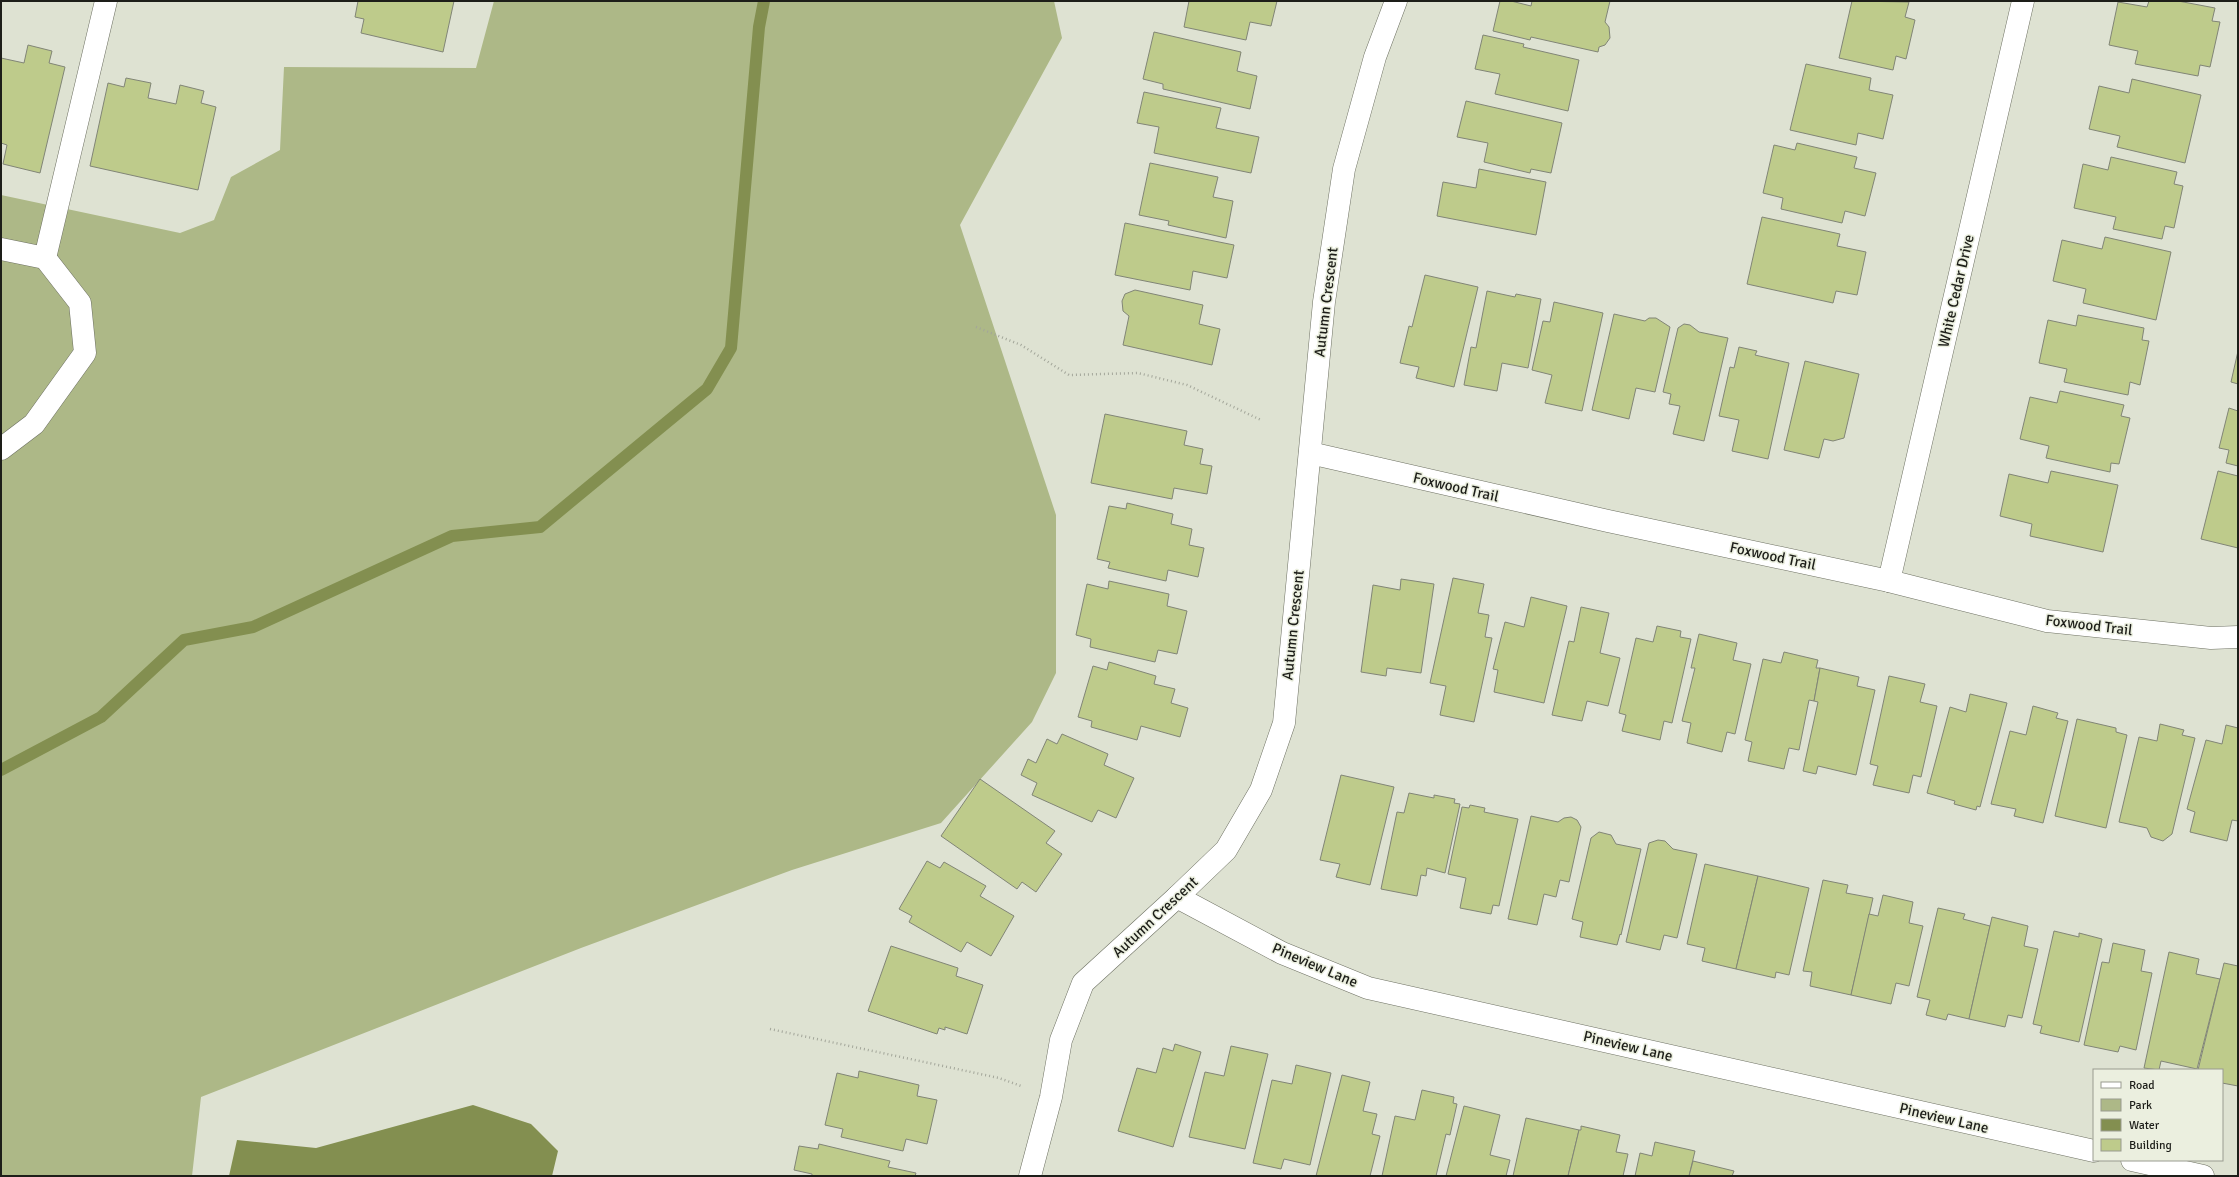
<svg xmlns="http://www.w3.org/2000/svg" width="2239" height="1177" font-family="Signika,sans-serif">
	<rect width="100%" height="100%" fill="#dee2d2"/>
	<!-- green -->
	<polygon fill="#adb887" points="494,1 1054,1 1062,38 960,225 1056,515 1056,673 1032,722 941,823 792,870 581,948 201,1097 192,1176 1,1176 1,195 180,233 214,220 231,177 280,150 284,67 476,68"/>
	<!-- water -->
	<polygon fill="#838f50" points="473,1105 531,1124 558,1151 552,1176 229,1176 237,1140 316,1148"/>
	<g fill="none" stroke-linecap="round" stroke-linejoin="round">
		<!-- stream -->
		<polyline stroke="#838f50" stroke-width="12" points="1,770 101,717 184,640 253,627 452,536 540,527 707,389 731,348 759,27 764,1"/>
	</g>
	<!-- building -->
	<g fill="#becb8b" stroke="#818576">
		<polygon points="358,1 454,1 443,52 361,33 364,19 355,17"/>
		<polygon points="1189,1 1277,1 1271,26 1250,22 1246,40 1184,27"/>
		<polygon points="1500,1 1511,1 1531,6 1532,1 1610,1 1605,22 1609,27 1610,38 1605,45 1599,47 1598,52 1531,37 1530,40 1493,31"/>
		<polygon points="1852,1 1909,2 1905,17 1915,20 1906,59 1896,56 1893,70 1839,58"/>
		<polygon points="2149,1 2178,1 2215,8 2212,21 2220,22 2210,67 2200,65 2198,76 2135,64 2138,51 2109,45 2118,2 2147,7"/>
		<polygon points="1154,32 1241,52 1237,71 1257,76 1250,109 1163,89 1163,84 1143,79"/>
		<polygon points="1483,35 1524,44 1523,47 1579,60 1568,111 1495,94 1500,74 1475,69"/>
		<polygon points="28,45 52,51 49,63 65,67 40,173 3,164 7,145 1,143 1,58 24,63"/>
		<polygon points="1806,64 1871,78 1869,90 1893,95 1883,139 1858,133 1856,145 1790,130"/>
		<polygon points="126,78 151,83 148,98 176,104 180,85 204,91 201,103 216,107 198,190 90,166 108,83 124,87"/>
		<polygon points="2132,79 2201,95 2185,163 2117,147 2120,136 2089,129 2099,86 2129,93"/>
		<polygon points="1144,92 1221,108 1216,128 1259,137 1251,173 1154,153 1159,127 1137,123"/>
		<polygon points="1466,101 1562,123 1551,173 1531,169 1530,173 1484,162 1488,143 1457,137"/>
		<polygon points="1797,143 1857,157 1854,168 1876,173 1865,216 1845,211 1842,223 1781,209 1783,198 1763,193 1774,145 1795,150"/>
		<polygon points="2111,157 2177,172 2174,184 2183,186 2174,228 2165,226 2162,239 2113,229 2116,217 2074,208 2083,164 2108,170"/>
		<polygon points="1150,163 1218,177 1213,197 1233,201 1226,238 1168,225 1169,221 1139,215"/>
		<polygon points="1479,169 1546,182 1536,235 1437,216 1443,182 1476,188"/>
		<polygon points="1762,217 1840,234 1837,246 1866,252 1857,295 1836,291 1833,303 1747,284"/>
		<polygon points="1125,223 1234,245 1227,278 1193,271 1190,290 1115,275"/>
		<polygon points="2105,237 2171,252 2156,320 2083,303 2086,289 2053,281 2062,240 2102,249"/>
		<polygon points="1425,275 1478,287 1454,387 1416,378 1419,367 1400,363 1409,326 1412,327"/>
		<polygon points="1135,290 1203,305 1199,324 1220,329 1212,365 1123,345 1129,316 1123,311 1122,301 1125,294"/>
		<polygon points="1487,291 1515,297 1516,294 1541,299 1528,368 1502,363 1497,391 1464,385 1471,347 1476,348"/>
		<polygon points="1554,302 1603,313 1582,411 1545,403 1552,375 1532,370 1543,321 1550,322"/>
		<polygon points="1614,314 1645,321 1649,318 1656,318 1670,327 1655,392 1636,388 1629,419 1592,410"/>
		<polygon points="2078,315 2144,328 2142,340 2149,341 2140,385 2130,382 2128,395 2064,382 2067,369 2039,363 2048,320 2076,326"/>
		<polygon points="1684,324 1690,325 1699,332 1728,338 1704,441 1673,434 1680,406 1669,404 1671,394 1663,392 1678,328"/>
		<polygon points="1739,347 1757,351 1755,355 1789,363 1768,459 1732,451 1739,420 1719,416 1730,367 1734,368"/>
		<polygon points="2238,351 2238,384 2231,382"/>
		<polygon points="1805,361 1859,374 1844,438 1833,441 1824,439 1819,458 1784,450"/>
		<polygon points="2060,391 2124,405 2121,416 2130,418 2119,464 2111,463 2110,472 2046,458 2049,446 2020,439 2030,397 2057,403"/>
		<polygon points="2229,408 2238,411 2238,466 2226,463 2229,450 2219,448"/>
		<polygon points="1105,414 1187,431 1184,445 1203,449 1200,464 1212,466 1207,494 1174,488 1172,499 1091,483"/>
		<polygon points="2051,471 2118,485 2103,552 2030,536 2032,524 2000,516 2009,474 2048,483"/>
		<polygon points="2218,471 2238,476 2238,548 2201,539"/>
		<polygon points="1127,503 1173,514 1171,524 1192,529 1189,545 1204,548 1198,577 1168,570 1166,581 1108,568 1110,562 1097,559 1109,506 1126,509"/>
		<polygon points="1453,578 1484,584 1478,613 1489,615 1485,637 1492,638 1474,722 1440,715 1446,686 1430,683"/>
		<polygon points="1401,579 1434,584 1421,673 1387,668 1386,676 1361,672 1373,585 1400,590"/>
		<polygon points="1109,581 1169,594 1167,606 1187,611 1177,654 1158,650 1155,662 1090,647 1091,639 1076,635 1087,584 1108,589"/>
		<polygon points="1531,597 1567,606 1544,703 1494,692 1498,670 1493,669 1505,622 1524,627"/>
		<polygon points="1581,607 1609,613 1600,653 1620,658 1608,706 1587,701 1582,721 1552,715 1569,641 1574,642"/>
		<polygon points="1657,626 1681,631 1680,637 1691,639 1672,723 1664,721 1660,740 1622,731 1626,715 1619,713 1636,638 1653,642"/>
		<polygon points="1699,634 1737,643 1733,660 1751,664 1735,734 1727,732 1722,752 1687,743 1691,723 1682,721 1695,668 1691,668"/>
		<polygon points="1784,652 1818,660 1816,668 1820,668 1814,701 1809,700 1799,750 1789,748 1784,769 1748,761 1752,742 1745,740 1763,659 1781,663"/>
		<polygon points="1109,662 1156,676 1154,684 1175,689 1171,703 1188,708 1180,737 1141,726 1137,740 1091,727 1092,721 1078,717 1093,666 1107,670"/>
		<polygon points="1820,668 1859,677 1857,686 1875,690 1856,775 1818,766 1816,774 1803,771 1818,702 1814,701"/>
		<polygon points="1889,676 1925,684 1920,702 1937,706 1921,777 1913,775 1909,793 1873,785 1878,766 1870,764"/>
		<polygon points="1970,694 2007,703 1980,807 1977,806 1976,810 1954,804 1955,801 1927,793 1950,707 1966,712"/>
		<polygon points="2033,706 2058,713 2056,718 2068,721 2043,823 2014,816 2016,809 1991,804 2010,731 2026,735"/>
		<polygon points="2077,719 2116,728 2116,732 2127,735 2106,828 2055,816"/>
		<polygon points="2160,724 2184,730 2182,735 2195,738 2172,834 2163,841 2151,837 2147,828 2119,822 2139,737 2157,741"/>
		<polygon points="2226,725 2238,728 2238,821 2232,820 2227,841 2190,832 2195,812 2187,809 2206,740 2222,744"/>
		<polygon points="1062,734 1108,754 1104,765 1134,778 1116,818 1098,810 1092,822 1032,795 1037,783 1021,775 1028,759 1036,763 1047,739 1057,744"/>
		<polygon points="1341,775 1394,787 1370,885 1336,877 1340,864 1320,860"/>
		<polygon points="980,779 1055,831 1046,843 1062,854 1036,892 1022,882 1017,889 941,836"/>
		<polygon points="1409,793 1434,798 1434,795 1455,799 1454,803 1460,804 1445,873 1427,868 1426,876 1421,875 1417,896 1381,889 1397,812 1404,813"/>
		<polygon points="1470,805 1485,808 1484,812 1518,819 1499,906 1493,905 1491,914 1460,908 1466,878 1448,874 1462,807 1469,808"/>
		<polygon points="1531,816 1558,822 1564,818 1571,817 1577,820 1581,827 1569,882 1560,880 1556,897 1544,894 1537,925 1508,919"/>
		<polygon points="1599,832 1611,835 1616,844 1641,849 1621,935 1620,934 1617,945 1580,937 1583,922 1572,919 1591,838"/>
		<polygon points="1658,840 1665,841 1673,849 1697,854 1677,938 1664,935 1660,950 1626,942 1649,843"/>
		<polygon points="927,861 940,868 944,862 986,886 980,896 1014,916 991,956 967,942 961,952 909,922 912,916 899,909"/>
		<polygon points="1705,864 1758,876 1736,969 1702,961 1705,948 1687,944"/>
		<polygon points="1758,876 1809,888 1789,975 1776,972 1775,978 1736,969"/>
		<polygon points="1823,880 1848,885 1846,893 1873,898 1851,995 1810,986 1812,972 1803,971"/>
		<polygon points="1883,895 1913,902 1909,923 1923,926 1909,986 1896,983 1891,1004 1851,995 1869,914 1878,916"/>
		<polygon points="1938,908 1965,914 1963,919 1990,926 1969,1019 1948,1014 1946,1020 1926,1015 1930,1000 1917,997"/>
		<polygon points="1992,917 2028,926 2024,946 2038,949 2022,1018 2008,1015 2005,1027 1969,1019"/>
		<polygon points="2054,931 2079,937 2079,933 2102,939 2079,1042 2040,1033 2042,1026 2033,1024"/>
		<polygon points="2113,943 2145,950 2141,971 2152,973 2136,1050 2120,1046 2118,1052 2084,1045 2102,962 2109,963"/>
		<polygon points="891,946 958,968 956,976 983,985 967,1034 945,1027 945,1030 939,1028 937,1034 868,1011"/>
		<polygon points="2169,952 2199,959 2196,974 2220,979 2197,1069 2161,1061 2159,1070 2144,1068"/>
		<polygon points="2224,963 2238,966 2238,1086 2222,1083 2222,1070 2198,1070"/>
		<polygon points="1175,1044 1201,1052 1173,1147 1118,1131 1137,1068 1156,1073 1163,1048 1173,1051"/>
		<polygon points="1231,1046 1268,1054 1245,1149 1189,1137 1205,1072 1224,1076"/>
		<polygon points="1296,1065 1331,1073 1310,1165 1284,1159 1281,1169 1253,1163 1272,1080 1292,1084"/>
		<polygon points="859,1071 919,1085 917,1096 937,1100 927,1144 906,1139 903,1151 841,1137 843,1129 825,1125 837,1073 858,1078"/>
		<polygon points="1342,1075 1370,1082 1363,1111 1377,1114 1372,1134 1380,1136 1370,1176 1316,1176"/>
		<polygon points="1422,1090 1454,1097 1453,1103 1457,1104 1450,1135 1446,1134 1436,1176 1382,1176 1395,1116 1415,1120"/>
		<polygon points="1464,1106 1500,1115 1490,1155 1510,1160 1506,1176 1446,1176"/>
		<polygon points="1526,1118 1579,1130 1568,1176 1513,1176"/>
		<polygon points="1581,1126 1620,1135 1616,1152 1628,1154 1623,1176 1568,1176 1579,1130 1581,1130"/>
		<polygon points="1655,1142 1695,1151 1689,1176 1635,1176 1640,1153 1652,1156"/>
		<polygon points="819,1144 890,1161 888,1167 916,1173 915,1176 812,1176 812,1174 794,1170 799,1146 818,1149"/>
		<polygon points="1693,1161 1734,1171 1732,1176 1689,1176"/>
	</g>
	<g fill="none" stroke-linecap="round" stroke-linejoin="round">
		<defs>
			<g id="minor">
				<polyline points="1,249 45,258 80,303 85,353 34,424 1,449"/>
				<polyline points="45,258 106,1"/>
				<polyline points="1310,453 1608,521 1889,581 2047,621 2211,638 2238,637"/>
				<polyline points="1889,581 2023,1"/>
				<polyline points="1177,897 1282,953 1368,988 2094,1151"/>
				<polyline points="2132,1160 2203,1176"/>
				<polyline points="1030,1176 1051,1097 1061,1040 1083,983 1177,897 1226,850 1261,790 1284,723 1324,302 1344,169 1375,57 1396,1"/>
			</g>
		</defs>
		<!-- minor casing -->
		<use href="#minor" stroke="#6e7163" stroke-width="23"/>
		<!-- path -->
		<g stroke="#a3a69a" stroke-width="2.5" stroke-dasharray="1 3" stroke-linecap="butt">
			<polyline points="976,327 1021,345 1069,375 1138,373 1187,385 1261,420"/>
			<polyline points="770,1029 999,1078 1021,1086"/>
		</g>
		<!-- minor -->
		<use href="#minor" stroke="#fff" stroke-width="22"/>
	</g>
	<g text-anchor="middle" stroke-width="3" stroke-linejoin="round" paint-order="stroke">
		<!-- street labels -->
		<g font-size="15" fill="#1d1e19" stroke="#ebefdf">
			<text transform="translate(1956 291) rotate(-77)" y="5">White Cedar Drive</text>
			<text transform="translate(1326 302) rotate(-83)" y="5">Autumn Crescent</text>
			<text transform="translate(1456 487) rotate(13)" y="5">Foxwood Trail</text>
			<text transform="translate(1773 556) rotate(12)" y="5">Foxwood Trail</text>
			<text transform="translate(1293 625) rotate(-84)" y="5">Autumn Crescent</text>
			<text transform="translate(2089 625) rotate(7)" y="5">Foxwood Trail</text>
			<text transform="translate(1155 917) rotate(-43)" y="5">Autumn Crescent</text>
			<text transform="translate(1315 965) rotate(23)" y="5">Pineview Lane</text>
			<text transform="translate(1628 1046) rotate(13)" y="5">Pineview Lane</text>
			<text transform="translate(1944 1118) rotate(13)" y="5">Pineview Lane</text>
		</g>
	</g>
	<!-- border -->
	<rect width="2239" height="1177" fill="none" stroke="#1d1e19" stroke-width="4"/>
	<!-- legend -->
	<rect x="2093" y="1069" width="130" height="92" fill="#ebefdf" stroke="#999b90"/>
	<rect x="2101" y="1082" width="20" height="6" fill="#ffffff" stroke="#999b90"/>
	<text x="2129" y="1089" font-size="12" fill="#1d1e19">Road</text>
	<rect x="2101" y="1099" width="20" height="12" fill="#adb887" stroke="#999b90"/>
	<text x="2129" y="1109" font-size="12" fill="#1d1e19">Park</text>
	<rect x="2101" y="1119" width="20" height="12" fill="#838f50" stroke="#999b90"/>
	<text x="2129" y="1129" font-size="12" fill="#1d1e19">Water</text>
	<rect x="2101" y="1139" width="20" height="12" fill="#becb8b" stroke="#999b90"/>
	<text x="2129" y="1149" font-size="12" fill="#1d1e19">Building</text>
</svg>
